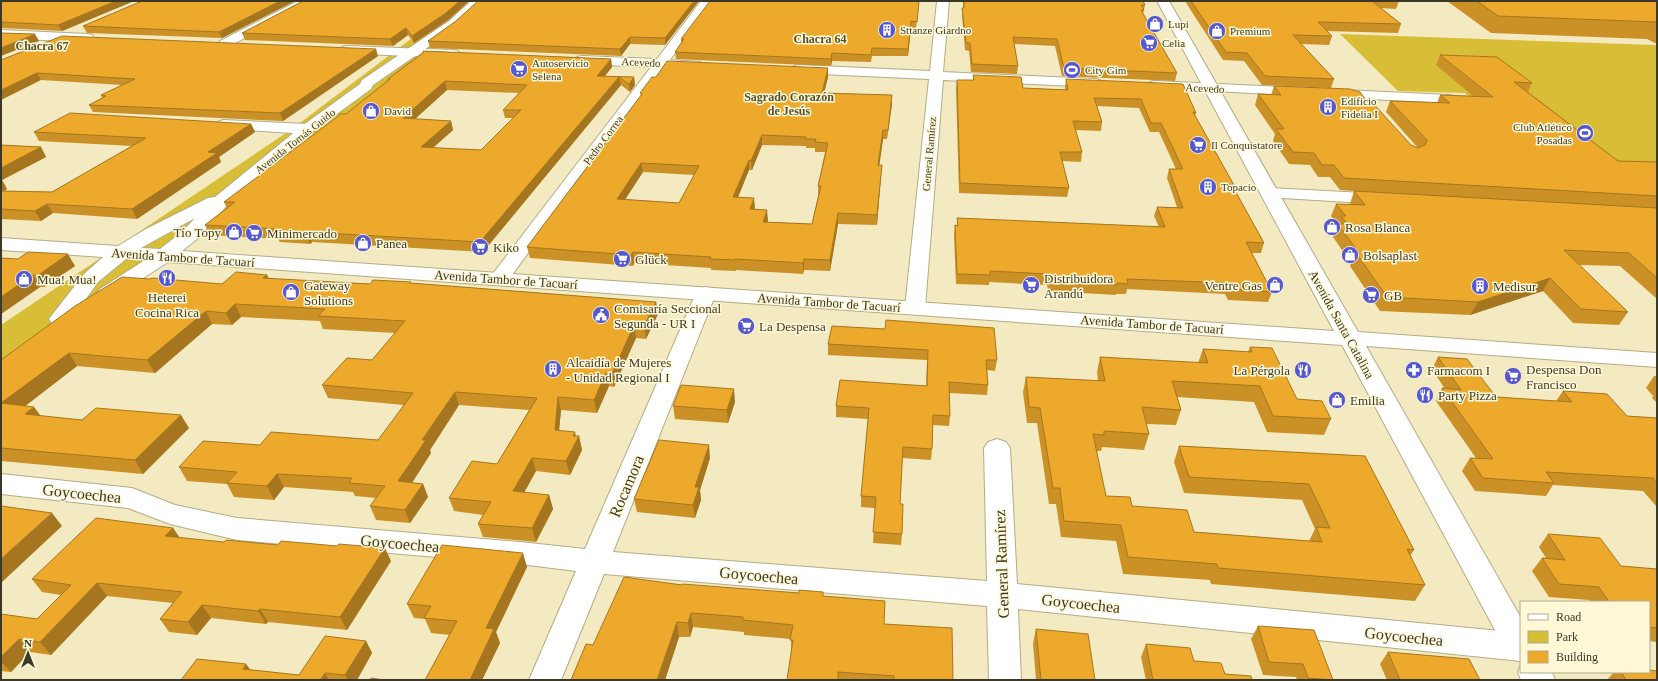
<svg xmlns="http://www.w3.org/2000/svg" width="1658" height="681" font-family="Georgia,serif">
	<rect width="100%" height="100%" fill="#f3eac1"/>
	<!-- green -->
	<g fill="#d8bd37">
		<polygon points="461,1 498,1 427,53 168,255 1,374 1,325 292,129"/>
		<polygon points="1340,34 1655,45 1657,46 1657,172 1551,167 1465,93 1398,91"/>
	</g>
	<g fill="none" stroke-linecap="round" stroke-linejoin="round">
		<defs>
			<g id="minor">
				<polygon points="298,1 312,1 310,3 228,47 220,47 218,44 220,41"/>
				<polygon points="701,1 713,1 670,60 700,62 702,65 700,68 664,68 506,283 499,285 492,283 489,279 492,275 651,67 582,64 577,63 575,60 577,57 582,56 657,59"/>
				<polygon points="937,1 949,1 943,72 1095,79 1100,80 1102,83 1100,86 1095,87 943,80 925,308 922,312 915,314 908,312 905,308 929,79 799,73 794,72 792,69 794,66 799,65 930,71"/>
				<polygon points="1,30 88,34 92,35 94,38 92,41 88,42 1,38"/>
				<polygon points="346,46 453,50 458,51 459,54 458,57 453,58 342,53 340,50 342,47"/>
				<polygon points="1155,81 1449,95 1454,96 1456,99 1454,102 1449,103 1150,88 1148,85 1150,82"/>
				<polygon points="223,120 307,124 312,126 315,129 312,132 307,134 218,128 215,125 218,122"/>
				<polygon points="1270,188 1382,194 1388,195 1391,199 1388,203 1382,204 1264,197 1261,193 1264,189"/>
				<polygon points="706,287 713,289 716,293 613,552 987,581 984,448 988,442 997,439 1006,442 1010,448 1017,584 1521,633 1521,661 1018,609 1021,680 989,680 987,606 604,574 561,680 529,680 576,571 520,564 237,540 170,524 128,508 1,494 1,474 132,488 175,505 237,518 520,542 585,549 696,293 699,289"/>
			</g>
			<g id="major">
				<path d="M471,1H484L457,27L373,85L371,89L312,132L231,201L197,239L182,251L1334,331L1157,1H1169L1358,332L1657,353V367L1366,346L1521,618V662L1510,658L1342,345L168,262L114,297L107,299L100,297L97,293L100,289L145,260L126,259L98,282L68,324L60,325L52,324L49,319L84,274L103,257L1,250V238L118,246L146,229L208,198L215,197L302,126L360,84L362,80L449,21ZM195,218L183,231L160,249L141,248Z"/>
				<polygon points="1521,665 1521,672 1552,672 1555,680 1521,680 1518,672"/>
			</g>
		</defs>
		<!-- minor casing -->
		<use href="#minor" stroke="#b4ac85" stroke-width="2"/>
		<!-- major casing -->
		<use href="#major" stroke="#b4ac85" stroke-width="2"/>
		<!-- minor -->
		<use href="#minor" fill="#fff" fill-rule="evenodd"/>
		<!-- major -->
		<use href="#major" fill="#fff" fill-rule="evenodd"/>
	</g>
	<!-- wall -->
	<g fill="#cb9126" fill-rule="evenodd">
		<polygon points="1,1 134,1 62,31 1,28"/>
		<polygon points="142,1 295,1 222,38 87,33 83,26"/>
		<polygon points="303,1 469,1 448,20 414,43 408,35 393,46 245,40 242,33"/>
		<polygon points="478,1 699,1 665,45 630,44 621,56 430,48 428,41 456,21"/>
		<polygon points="919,1 916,28 911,28 908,56 872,56 871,62 832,61 831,66 676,59 675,52 681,44 681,39"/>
		<polygon points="963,1 1143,1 1145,5 1143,14 1177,73 1175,81 1062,76 1055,46 1014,44 1018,66 1017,74 971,72 969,51 965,50 962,15 962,8 963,8"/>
		<polygon points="1185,1 1399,1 1396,9 1380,8 1401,24 1398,33 1326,31 1332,36 1329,45 1301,44 1334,79 1331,88 1262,85 1244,61 1223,60 1190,9"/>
		<polygon points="1447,1 1657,1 1657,44 1647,39 1491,33"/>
		<path d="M423,51L611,59L612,67L605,76L634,77L635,85L630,92L621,85L483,252L312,242L310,244L280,242L278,239L210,235L205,225L227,208L224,202L346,114L388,80V79L423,52ZM447,90L519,93L503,110L505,118H513L481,150L433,148L453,130L451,121L415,119Z"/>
		<polygon points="1440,55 1532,83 1528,92 1618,161 1657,162 1657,299 1620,266 1579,265 1628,312 1619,325 1573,323 1543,291 1470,315 1380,311 1350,266 1351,263 1333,237 1338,225 1331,216 1336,204 1350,204 1354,191 1340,190 1330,177 1318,177 1310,165 1289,164 1273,141 1275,134 1255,105 1258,94 1271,95 1274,86 1366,100 1411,145 1418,148 1386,112 1390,101 1437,103 1440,95 1473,96 1436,65"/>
		<polygon points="378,56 283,121 93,112 89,105 102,98 101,95 122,85 41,80 1,60"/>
		<polygon points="973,75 1023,88 1065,90 1065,87 1066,79 1196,113 1195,116 1234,185 1233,187 1264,243 1261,253 1252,253 1272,292 1268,302 1228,300 1225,294 1127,289 1126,294 1116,294 1116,295 1048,291 1047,285 989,282 989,285 956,284 954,235 955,225 957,225 957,218 1159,227 1154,216 1157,207 1177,207 1167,178 1169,169 1176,169 1159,132 1150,132 1139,108 1097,106 1102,122 1101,131 1075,130 1082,152 1081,162 1062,161 1069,188 1067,197 959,193 956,88 957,80 973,80"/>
		<path d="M828,77L824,93L892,95V104L887,139H883L879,165L881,175L877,225L838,224L830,271L804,270L803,274L736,270V271L711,270V268L634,263L633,266L530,258L527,247L641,95L640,93ZM762,145L806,146V148H815V152H825L818,186V196L812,224L767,222L768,220L754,209L755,208L738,197L749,170H752ZM643,172L694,175L679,203L625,199Z"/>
		<polygon points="251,124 255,132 219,157 221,162 137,219 53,213 41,221 1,219 1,145 41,147 46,157 2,180 7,189 4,191 52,192 132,146 39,141 34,132"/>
		<polygon points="1,258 75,266 44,287 40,287 1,314"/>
		<polygon points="267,275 269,279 370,284 411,283 656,302 658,314 646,339 636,338 614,387 609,386 597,413 561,410 559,430 576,436 579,436 582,450 570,475 536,471 524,493 549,495 553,509 536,542 483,537 478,524 483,515 454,511 449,498 497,464 529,410 459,405 430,450 431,453 412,483 423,484 428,497 410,523 376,520 370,506 376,498 355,496 353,492 284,487 274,500 234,497 227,484 187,481 179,467 260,445 378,440 404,405 328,398 322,385 372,360 395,333 323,329 320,321 241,317 232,325 212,324 155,373 77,366 25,406 41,416 82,420 189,428 143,474 1,461 1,360 222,284"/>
		<polygon points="832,326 997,360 995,371 987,370 988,385 987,395 949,393 950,416 949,426 933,425 932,449 931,460 902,458 900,504 902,534 901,545 873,543 875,508 861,507 861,496 868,419 836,417 836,406 926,386 927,360 828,355 828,344"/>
		<polygon points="1250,347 1297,399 1331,419 1324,435 1267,432 1254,402 1177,397 1181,410 1176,425 1146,424 1149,434 1144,450 1102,447 1101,451 1096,451 1106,496 1132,506 1194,532 1309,541 1315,529 1302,500 1184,493 1174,462 1179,446 1365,456 1414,550 1410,556 1425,585 1415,601 1211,584 1210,580 1123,574 1116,541 1061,537 1056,504 1049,504 1037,423 1027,423 1023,392 1026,377 1098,381 1097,372 1100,357 1198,363 1203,349 1248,352"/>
		<polygon points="1438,357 1496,397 1556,401 1563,391 1627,416 1657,418 1657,507 1643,491 1553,485 1546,496 1475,491 1462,471 1470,458 1476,458 1436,401 1442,388 1445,389 1432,369"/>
		<polygon points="1654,376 1657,376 1657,403 1652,398 1653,396 1646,388"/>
		<polygon points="735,402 728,423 675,419 673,406"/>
		<polygon points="710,458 700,490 701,500 695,518 637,512 634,499"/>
		<polygon points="173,528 180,538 391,561 347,630 268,622 266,624 211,618 197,635 169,632 160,619 173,603 107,596 51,655 30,652 11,672 1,671 1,614 37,619 61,595 42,592 32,579"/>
		<polygon points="1548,534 1621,566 1657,569 1657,642 1649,641 1649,602 1590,602 1589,600 1549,597 1532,571 1542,558 1546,558 1539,547"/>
		<polygon points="527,567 496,632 500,643 482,680 425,680 450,635 431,633 425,619 414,618 407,604"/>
		<polygon points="682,585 823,596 884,624 953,680 787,680 791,653 791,639 744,635 744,632 693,627 690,637 679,637 665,680 571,680 593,645"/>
		<polygon points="1258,626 1333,680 1297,680 1296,677 1263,675 1251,639"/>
		<polygon points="1036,629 1095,680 1036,680 1033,643"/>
		<polygon points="366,641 372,653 357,680 181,680 250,670 299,675"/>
		<polygon points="1146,644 1194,661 1225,674 1252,680 1146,680 1141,657"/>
		<polygon points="1388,652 1480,680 1387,680 1380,664"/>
		<polygon points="1614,672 1649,672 1657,680 1607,680"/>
	</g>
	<!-- shaded-wall -->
	<g fill="#a5761f">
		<polygon points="116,1 134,1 62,31 58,25"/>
		<polygon points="280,1 295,1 222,38 219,32"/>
		<polygon points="460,1 469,1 448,20 414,43 412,36"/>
		<polygon points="694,1 699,1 665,45 665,38"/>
		<polygon points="911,21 911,28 908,56 908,49"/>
		<polygon points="406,28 408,35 393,46 390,39"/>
		<polygon points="35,34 39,41 1,56 1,48"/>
		<polygon points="630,37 630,44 621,56 620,49"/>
		<polygon points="376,49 378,56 283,121 280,113"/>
		<polygon points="832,53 832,61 831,66 831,59"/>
		<polygon points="611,59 612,67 598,84 597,76"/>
		<polygon points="828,68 828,77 822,101 822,93"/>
		<polygon points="37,73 41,80 1,100 1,90"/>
		<polygon points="619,77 621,85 483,252 480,242"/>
		<polygon points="634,77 635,85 630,92 629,84"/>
		<polygon points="445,81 447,90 406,127 403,118"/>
		<polygon points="892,95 892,104 887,139 888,130"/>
		<polygon points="451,121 453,130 423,156 421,147"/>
		<polygon points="251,124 255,132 219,157 221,162 137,219 132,209 208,152"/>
		<polygon points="883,130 883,139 878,175 878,165"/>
		<polygon points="762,135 762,145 752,170 751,161"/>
		<polygon points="41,147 46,157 2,180 7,189 1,192 1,168"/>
		<polygon points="749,160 749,170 734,207 733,197"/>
		<polygon points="641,163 643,172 619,209 617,199"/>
		<polygon points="882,165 881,175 877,225 877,215"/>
		<polygon points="754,198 755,208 750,219 750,209"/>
		<polygon points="47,204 53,213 41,221 35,211"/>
		<polygon points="767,210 768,220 764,232 763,222"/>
		<polygon points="838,213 838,224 830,271 830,260"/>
		<polygon points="308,232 312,242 310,244 306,234"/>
		<polygon points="633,252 634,263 633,266 631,255"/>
		<polygon points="68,254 75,266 44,287 37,276"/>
		<polygon points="804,259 804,270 803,274 803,263"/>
		<polygon points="33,275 40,287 1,314 1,297"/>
		<polygon points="267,275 273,287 263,278"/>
		<polygon points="1550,278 1543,291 1470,315 1478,302"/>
		<polygon points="656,302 658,314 646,339 644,326"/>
		<polygon points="235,304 241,317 232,325 226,313"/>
		<polygon points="206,311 212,324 155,373 147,360"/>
		<polygon points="634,325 636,338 614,387 612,374"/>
		<polygon points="69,353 77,366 11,417 1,403"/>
		<polygon points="606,373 609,386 597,413 594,400"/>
		<polygon points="734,389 735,402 728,423 727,410"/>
		<polygon points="455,392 459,405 430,450 431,453 404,495 398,481 422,440"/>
		<polygon points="558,397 561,410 558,443 555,430"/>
		<polygon points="34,407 44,420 25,414"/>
		<polygon points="181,415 189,428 143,474 135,460"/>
		<polygon points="575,432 577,441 579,436 582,450 570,475 566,461 573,436"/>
		<polygon points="709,445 710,458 700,490 701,500 695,518 693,505 695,487"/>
		<polygon points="532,458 536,471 517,505 513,491"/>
		<polygon points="277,474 284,487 274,500 267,486"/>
		<polygon points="423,484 428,497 410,523 405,510"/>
		<polygon points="549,495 553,509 536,542 532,528"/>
		<polygon points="52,513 62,526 1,583 1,559"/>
		<polygon points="173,528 181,540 165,536"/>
		<polygon points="385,548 391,561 347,630 340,617"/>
		<polygon points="523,553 527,567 496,632 500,643 482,680 470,680 486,628"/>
		<polygon points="97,583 107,596 51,655 40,642"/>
		<polygon points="202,605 211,618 197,635 188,622"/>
		<polygon points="260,609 268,622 266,624 258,611"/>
		<polygon points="691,613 693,627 690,637 688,623"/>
		<polygon points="677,622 679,637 665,680 657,680"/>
		<polygon points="19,639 30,652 11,672 1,662 1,657"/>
		<polygon points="366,641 372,653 357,680 348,680 345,675"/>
		<polygon points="246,664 255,676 243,669"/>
		<polygon points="325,673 329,680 320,680"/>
	</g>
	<!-- building -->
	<g fill="#eca92c" stroke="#a5761f" fill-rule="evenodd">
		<polygon points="1,1 116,1 58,25 1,22"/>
		<polygon points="142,1 280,1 219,32 83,26"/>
		<polygon points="303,1 460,1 446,13 412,36 406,28 390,39 242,33"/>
		<polygon points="478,1 694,1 665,38 630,37 620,49 428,41 456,21"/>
		<polygon points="710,1 919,1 917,22 911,21 908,49 872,48 871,55 832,53 831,59 675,52 684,39 681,39"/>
		<polygon points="964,1 1143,1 1145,5 1141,5 1144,10 1141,10 1177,73 1064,68 1057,39 1013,37 1018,66 972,64 970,43 966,43 962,8 964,8"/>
		<polygon points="1191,1 1372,1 1401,24 1318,22 1332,36 1293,35 1334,79 1265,76 1247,53 1226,52"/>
		<polygon points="1477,1 1657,1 1657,22 1498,16"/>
		<polygon points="1,33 35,34 1,48"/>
		<polygon points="62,36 376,49 280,113 89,105 106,96 101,95 135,79 37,73 1,90 1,60"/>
		<path d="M423,51L611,59L597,76L634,77L629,84L619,77L480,242L308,232L306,234L275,232L279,229L205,225L235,202H224L341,114H346L390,79H388L424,52ZM445,81L527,85L503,110H521L481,150L421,147L451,121L403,118Z"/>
		<polygon points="1440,55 1497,57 1532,83 1514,82 1618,161 1657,162 1657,196 1344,178 1334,165 1322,165 1314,153 1293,152 1276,129 1284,129 1258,94 1281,95 1274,86 1350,89 1360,92 1366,100 1370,100 1411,145 1418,148 1425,145 1427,140 1390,101 1450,103 1440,95 1493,97"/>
		<path d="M667,61L828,68L822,93L892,95L888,130H883L878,165H882L877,215L838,213L830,260L804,259L803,263L735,259V260L710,259L711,257L633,252L631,255L527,247L642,94L640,93L652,77H656ZM762,135L806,137V139H816L815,142L828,143L818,186H821L812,224L763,222L767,210L750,209L754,198L733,197L749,160L751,161ZM641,163L699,166L679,203L617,199Z"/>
		<polygon points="973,75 1021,77 1023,88 1068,90 1066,79 1183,84 1196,113 1193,112 1234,185 1232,185 1264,243 1246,242 1272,292 1232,289 1229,283 1127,279 1128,284 1117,283 1118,285 1050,280 1049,274 990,271 990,275 957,274 955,225 958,226 957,218 1165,227 1157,207 1183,208 1169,169 1183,169 1161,123 1151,123 1141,99 1094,98 1102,122 1073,121 1082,152 1060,152 1069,188 960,183 957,80 974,80"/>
		<polygon points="70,113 251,124 208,152 217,153 132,209 47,204 35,211 1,209 1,191 52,192 146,138 34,132"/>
		<polygon points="1,145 41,147 1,168"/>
		<polygon points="1354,191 1657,208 1657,278 1629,253 1564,250 1628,312 1581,309 1550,278 1478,302 1387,297 1356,253 1359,253 1338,224 1347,224 1341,216 1346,216 1336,204 1365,205"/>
		<polygon points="28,252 68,254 37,276 33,275 1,297 1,258 18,259"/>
		<polygon points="236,272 267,275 263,278 370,284 373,280 411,282 410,283 656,302 644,326 634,325 612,374 606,373 594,400 558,397 555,430 575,432 573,436 579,436 566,461 532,458 513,491 549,495 532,528 478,524 491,502 449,498 472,461 497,464 537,398 455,392 422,440 426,440 398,481 423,484 405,510 370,506 385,486 349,483 352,478 277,474 267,486 227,483 237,472 179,467 203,441 260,445 271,432 378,440 413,393 322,385 347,358 372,360 405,321 318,316 325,309 235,304 226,313 206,311 147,360 69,353 1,403 34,407 25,414 82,420 96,408 181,415 135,460 1,448 1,360 75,306 122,277 150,279 152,278 222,284"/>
		<polygon points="886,320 994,328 997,360 986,360 988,385 949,382 950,416 933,415 932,449 903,447 900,504 903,504 902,534 873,532 876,497 861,496 869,408 836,406 840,380 927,386 928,350 828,344 832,326 885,329"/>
		<polygon points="1250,347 1272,348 1297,399 1322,401 1331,419 1273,416 1260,386 1172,381 1181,410 1142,407 1149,434 1104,431 1104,435 1093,434 1106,496 1130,497 1132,506 1187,510 1194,532 1322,542 1316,527 1330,528 1309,484 1189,477 1179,446 1365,456 1414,550 1407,549 1425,585 1218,568 1217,564 1128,557 1121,525 1064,521 1060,488 1053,488 1040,408 1029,407 1026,377 1105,381 1100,357 1208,363 1203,349 1252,352"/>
		<polygon points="1438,357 1467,359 1496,397 1572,402 1563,391 1607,394 1627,416 1657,418 1657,483 1653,478 1546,472 1554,483 1483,478 1470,458 1493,459 1442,388 1461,390"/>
		<polygon points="681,385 734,389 727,410 673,406"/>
		<polygon points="659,440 709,445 695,487 699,487 693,505 634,499"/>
		<polygon points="1,506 52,513 1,559"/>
		<polygon points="96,518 173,528 165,536 224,542 226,540 278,545 281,541 337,546 339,544 385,548 340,617 260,609 258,611 202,605 188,622 160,619 182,592 97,583 40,642 19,639 1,657 1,614 37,619 71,585 32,579"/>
		<polygon points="1548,534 1600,538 1621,566 1657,569 1657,628 1649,627 1649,602 1609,602 1599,587 1559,584 1542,558 1565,560"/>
		<polygon points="442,545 523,553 486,628 494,629 470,680 425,680 457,621 424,618 431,606 407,604"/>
		<polygon points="624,577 682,585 682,584 799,593 799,590 823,592 823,596 885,601 884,624 952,628 953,680 894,680 894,676 838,672 838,680 787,680 793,640 790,640 793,625 743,620 743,617 691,613 688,623 677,622 657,680 571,680 586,644 593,645"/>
		<polygon points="1258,626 1314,630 1333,680 1308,678 1303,664 1269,662"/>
		<polygon points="1036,629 1088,634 1095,680 1041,680"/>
		<polygon points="325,636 366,641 345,675 325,673 320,680 181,680 197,659 246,664 243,669 299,675"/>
		<polygon points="1146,644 1190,648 1194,661 1221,663 1225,674 1251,676 1252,680 1153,680"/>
		<polygon points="1388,652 1469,659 1480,680 1400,680"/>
		<polygon points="1649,670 1657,671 1657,680 1626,680 1621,672 1649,672"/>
		<polygon points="371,678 384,680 370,680"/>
	</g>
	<!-- icons -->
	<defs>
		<symbol id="shop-disc" viewBox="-11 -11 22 22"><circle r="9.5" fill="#5658cf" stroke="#fef8d7"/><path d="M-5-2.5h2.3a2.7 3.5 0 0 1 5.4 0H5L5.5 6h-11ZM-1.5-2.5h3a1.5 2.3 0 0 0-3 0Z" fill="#fff"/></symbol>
		<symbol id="building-disc" viewBox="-11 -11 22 22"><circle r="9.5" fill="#5658cf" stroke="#fef8d7"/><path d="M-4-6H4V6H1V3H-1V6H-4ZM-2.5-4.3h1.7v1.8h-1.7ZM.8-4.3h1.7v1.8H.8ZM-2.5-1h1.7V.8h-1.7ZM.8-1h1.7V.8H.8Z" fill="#fff"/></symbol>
		<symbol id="supermarket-disc" viewBox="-11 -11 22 22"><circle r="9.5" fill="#5658cf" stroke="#fef8d7"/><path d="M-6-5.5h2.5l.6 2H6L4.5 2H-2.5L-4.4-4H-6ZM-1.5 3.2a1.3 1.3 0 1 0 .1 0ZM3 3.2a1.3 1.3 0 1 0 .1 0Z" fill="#fff"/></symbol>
		<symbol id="stadium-disc" viewBox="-11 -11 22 22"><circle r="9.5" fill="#5658cf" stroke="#fef8d7"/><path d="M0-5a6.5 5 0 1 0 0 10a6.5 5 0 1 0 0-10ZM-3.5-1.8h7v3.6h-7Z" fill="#fff"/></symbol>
		<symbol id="restaurant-disc" viewBox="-11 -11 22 22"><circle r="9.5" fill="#5658cf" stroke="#fef8d7"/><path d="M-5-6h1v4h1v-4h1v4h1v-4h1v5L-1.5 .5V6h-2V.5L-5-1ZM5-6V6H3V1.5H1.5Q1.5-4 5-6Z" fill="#fff"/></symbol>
		<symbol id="civic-disc" viewBox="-11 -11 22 22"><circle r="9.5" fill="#5658cf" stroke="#fef8d7"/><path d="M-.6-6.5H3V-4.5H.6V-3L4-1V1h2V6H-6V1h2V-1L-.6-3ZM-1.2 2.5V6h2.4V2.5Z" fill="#fff"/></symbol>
		<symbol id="pharmacy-disc" viewBox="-11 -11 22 22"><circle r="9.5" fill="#5658cf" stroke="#fef8d7"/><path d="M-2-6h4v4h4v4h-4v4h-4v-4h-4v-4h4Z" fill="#fff"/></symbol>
	</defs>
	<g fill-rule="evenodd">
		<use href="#shop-disc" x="1145" y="14" width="20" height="20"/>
		<use href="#building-disc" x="877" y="20" width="20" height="20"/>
		<use href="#shop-disc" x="1207" y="21" width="20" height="20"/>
		<use href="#supermarket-disc" x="1139" y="33" width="20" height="20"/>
		<use href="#supermarket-disc" x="509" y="59" width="20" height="20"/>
		<use href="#stadium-disc" x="1062" y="60" width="20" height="20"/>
		<use href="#building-disc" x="1318" y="97" width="20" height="20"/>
		<use href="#shop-disc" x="361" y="101" width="20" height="20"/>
		<use href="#stadium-disc" x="1575" y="123" width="20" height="20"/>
		<use href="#supermarket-disc" x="1188" y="135" width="20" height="20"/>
		<use href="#building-disc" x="1198" y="177" width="20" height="20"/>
		<use href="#shop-disc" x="1322" y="217" width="20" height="20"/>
		<use href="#shop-disc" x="224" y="222" width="20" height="20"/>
		<use href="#supermarket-disc" x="244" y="223" width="20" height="20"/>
		<use href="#shop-disc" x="353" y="233" width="20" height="20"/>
		<use href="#supermarket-disc" x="470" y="237" width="20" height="20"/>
		<use href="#shop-disc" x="1340" y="245" width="20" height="20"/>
		<use href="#supermarket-disc" x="612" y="249" width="20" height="20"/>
		<use href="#restaurant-disc" x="157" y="268" width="20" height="20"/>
		<use href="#shop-disc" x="14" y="269" width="20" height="20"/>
		<use href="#supermarket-disc" x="1021" y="275" width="20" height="20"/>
		<use href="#shop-disc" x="1265" y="275" width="20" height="20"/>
		<use href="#building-disc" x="1470" y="276" width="20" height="20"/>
		<use href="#shop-disc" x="281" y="282" width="20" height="20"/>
		<use href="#supermarket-disc" x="1361" y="285" width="20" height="20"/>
		<use href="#civic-disc" x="591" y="305" width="20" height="20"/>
		<use href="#supermarket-disc" x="736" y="316" width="20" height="20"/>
		<use href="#building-disc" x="543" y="359" width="20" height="20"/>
		<use href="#restaurant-disc" x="1293" y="360" width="20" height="20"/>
		<use href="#pharmacy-disc" x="1404" y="360" width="20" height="20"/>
		<use href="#supermarket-disc" x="1503" y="366" width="20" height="20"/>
		<use href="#restaurant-disc" x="1415" y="385" width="20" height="20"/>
		<use href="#shop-disc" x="1327" y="390" width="20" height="20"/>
	</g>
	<g text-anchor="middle" stroke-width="3" stroke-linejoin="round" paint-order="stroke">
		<!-- far-poi labels -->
		<g font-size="11" fill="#3c3828" stroke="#fef8d7" text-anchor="start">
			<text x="1168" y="28">Lupi</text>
			<text x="900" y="34">Sttanze Giardno</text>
			<text x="1230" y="35">Premium</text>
			<text x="1162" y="47">Celia</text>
			<text x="532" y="67">Autoservicio<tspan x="532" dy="13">Selena</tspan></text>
			<text x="1085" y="74">City Gim</text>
			<text x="1341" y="105">Edificio<tspan x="1341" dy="13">Fidelia I</tspan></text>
			<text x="384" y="115">David</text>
			<text x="1572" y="131" text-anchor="end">Club Atlético<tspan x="1572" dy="13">Posadas</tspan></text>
			<text x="1211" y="149">Il Conquistatore</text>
			<text x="1221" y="191">Topacio</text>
		</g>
		<!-- far-street labels -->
		<g font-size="11" fill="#3c3828" stroke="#fef8d7">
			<text transform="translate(641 62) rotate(3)" y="4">Acevedo</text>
			<text transform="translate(1205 88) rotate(3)" y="4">Acevedo</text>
			<text transform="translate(603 140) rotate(-53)" y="4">Pedro Correa</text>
			<text transform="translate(295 141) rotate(-38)" y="4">Avenida Tomás Guido</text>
			<text transform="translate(929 154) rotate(-85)" y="4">General Ramírez</text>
		</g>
		<!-- far-neighbourhood labels -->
		<g font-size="12" font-weight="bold" fill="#564f2b" stroke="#fef8d7">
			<text x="820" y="43">Chacra 64</text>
			<text x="42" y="50">Chacra 67</text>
			<text x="789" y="101">Sagrado Corazón<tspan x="789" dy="14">de Jesús</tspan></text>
		</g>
		<!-- poi labels -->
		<g font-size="13" fill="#3c3828" stroke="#fef8d7" text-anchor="start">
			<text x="1345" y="232">Rosa Blanca</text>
			<text x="221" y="237" text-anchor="end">Tío Topy</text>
			<text x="267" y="238">Minimercado</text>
			<text x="376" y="248">Panea</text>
			<text x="493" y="252">Kiko</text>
			<text x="1363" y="260">Bolsaplast</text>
			<text x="635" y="264">Glück</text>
			<text x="1044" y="283">Distribuidora<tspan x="1044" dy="15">Arandú</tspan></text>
			<text x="37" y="284">Mua! Mua!</text>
			<text x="304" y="290">Gateway<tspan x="304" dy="15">Solutions</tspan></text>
			<text x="1262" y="290" text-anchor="end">Ventre Gas</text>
			<text x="1493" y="291">Medisur</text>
			<text x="1384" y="300">GB</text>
			<text x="167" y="302" text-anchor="middle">Heterei<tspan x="167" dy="15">Cocina Rica</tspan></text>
			<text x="614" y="313">Comisaría Seccional<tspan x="614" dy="15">Segunda - UR I</tspan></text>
			<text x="759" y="331">La Despensa</text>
			<text x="566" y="367">Alcaidía de Mujeres<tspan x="566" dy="15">- Unidad Regional I</tspan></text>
			<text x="1526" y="374">Despensa Don<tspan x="1526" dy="15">Francisco</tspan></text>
			<text x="1290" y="375" text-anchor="end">La Pérgola</text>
			<text x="1427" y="375">Farmacom I</text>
			<text x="1438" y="400">Party Pizza</text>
			<text x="1350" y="405">Emilia</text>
		</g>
		<!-- street labels -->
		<g font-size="13" fill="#3c3828" stroke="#fef8d7">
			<text transform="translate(183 257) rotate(4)" y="5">Avenida Tambor de Tacuarí</text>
			<text transform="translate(506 279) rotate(4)" y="5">Avenida Tambor de Tacuarí</text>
			<text transform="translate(829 302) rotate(4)" y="5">Avenida Tambor de Tacuarí</text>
			<text transform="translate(1152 324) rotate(4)" y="5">Avenida Tambor de Tacuarí</text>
			<text transform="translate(1342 324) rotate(61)" y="5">Avenida Santa Catalina</text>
		</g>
		<!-- near-street labels -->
		<g font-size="16" fill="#3c3828" stroke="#fef8d7">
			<text transform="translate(626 486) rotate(-67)" y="6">Rocamora</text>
			<text transform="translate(82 493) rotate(6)" y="6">Goycoechea</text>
			<text transform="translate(400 543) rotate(5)" y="6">Goycoechea</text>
			<text transform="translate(1001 564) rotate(-92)" y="6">General Ramírez</text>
			<text transform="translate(759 575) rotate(5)" y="6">Goycoechea</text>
			<text transform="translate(1081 603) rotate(6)" y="6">Goycoechea</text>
			<text transform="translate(1404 636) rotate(6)" y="6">Goycoechea</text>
		</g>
	</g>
	<!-- border -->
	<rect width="1658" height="681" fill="none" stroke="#3c3828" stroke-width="4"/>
	<!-- legend -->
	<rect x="1520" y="601" width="130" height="72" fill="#fef8d7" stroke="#b0ab91"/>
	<rect x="1528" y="614" width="20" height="6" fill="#ffffff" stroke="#b0ab91"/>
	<text x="1556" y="621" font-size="12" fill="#3c3828">Road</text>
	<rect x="1528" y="631" width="20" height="12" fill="#d8bd37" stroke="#b0ab91"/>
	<text x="1556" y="641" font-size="12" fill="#3c3828">Park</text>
	<rect x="1528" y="651" width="20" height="12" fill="#eca92c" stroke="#b0ab91"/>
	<text x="1556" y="661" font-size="12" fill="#3c3828">Building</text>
	<!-- north arrow -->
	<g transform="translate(28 653)" stroke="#fef8d7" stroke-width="3" paint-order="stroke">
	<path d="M0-3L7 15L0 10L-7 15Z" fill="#3c3828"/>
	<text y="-6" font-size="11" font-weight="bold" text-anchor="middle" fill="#3c3828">N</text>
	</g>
</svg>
